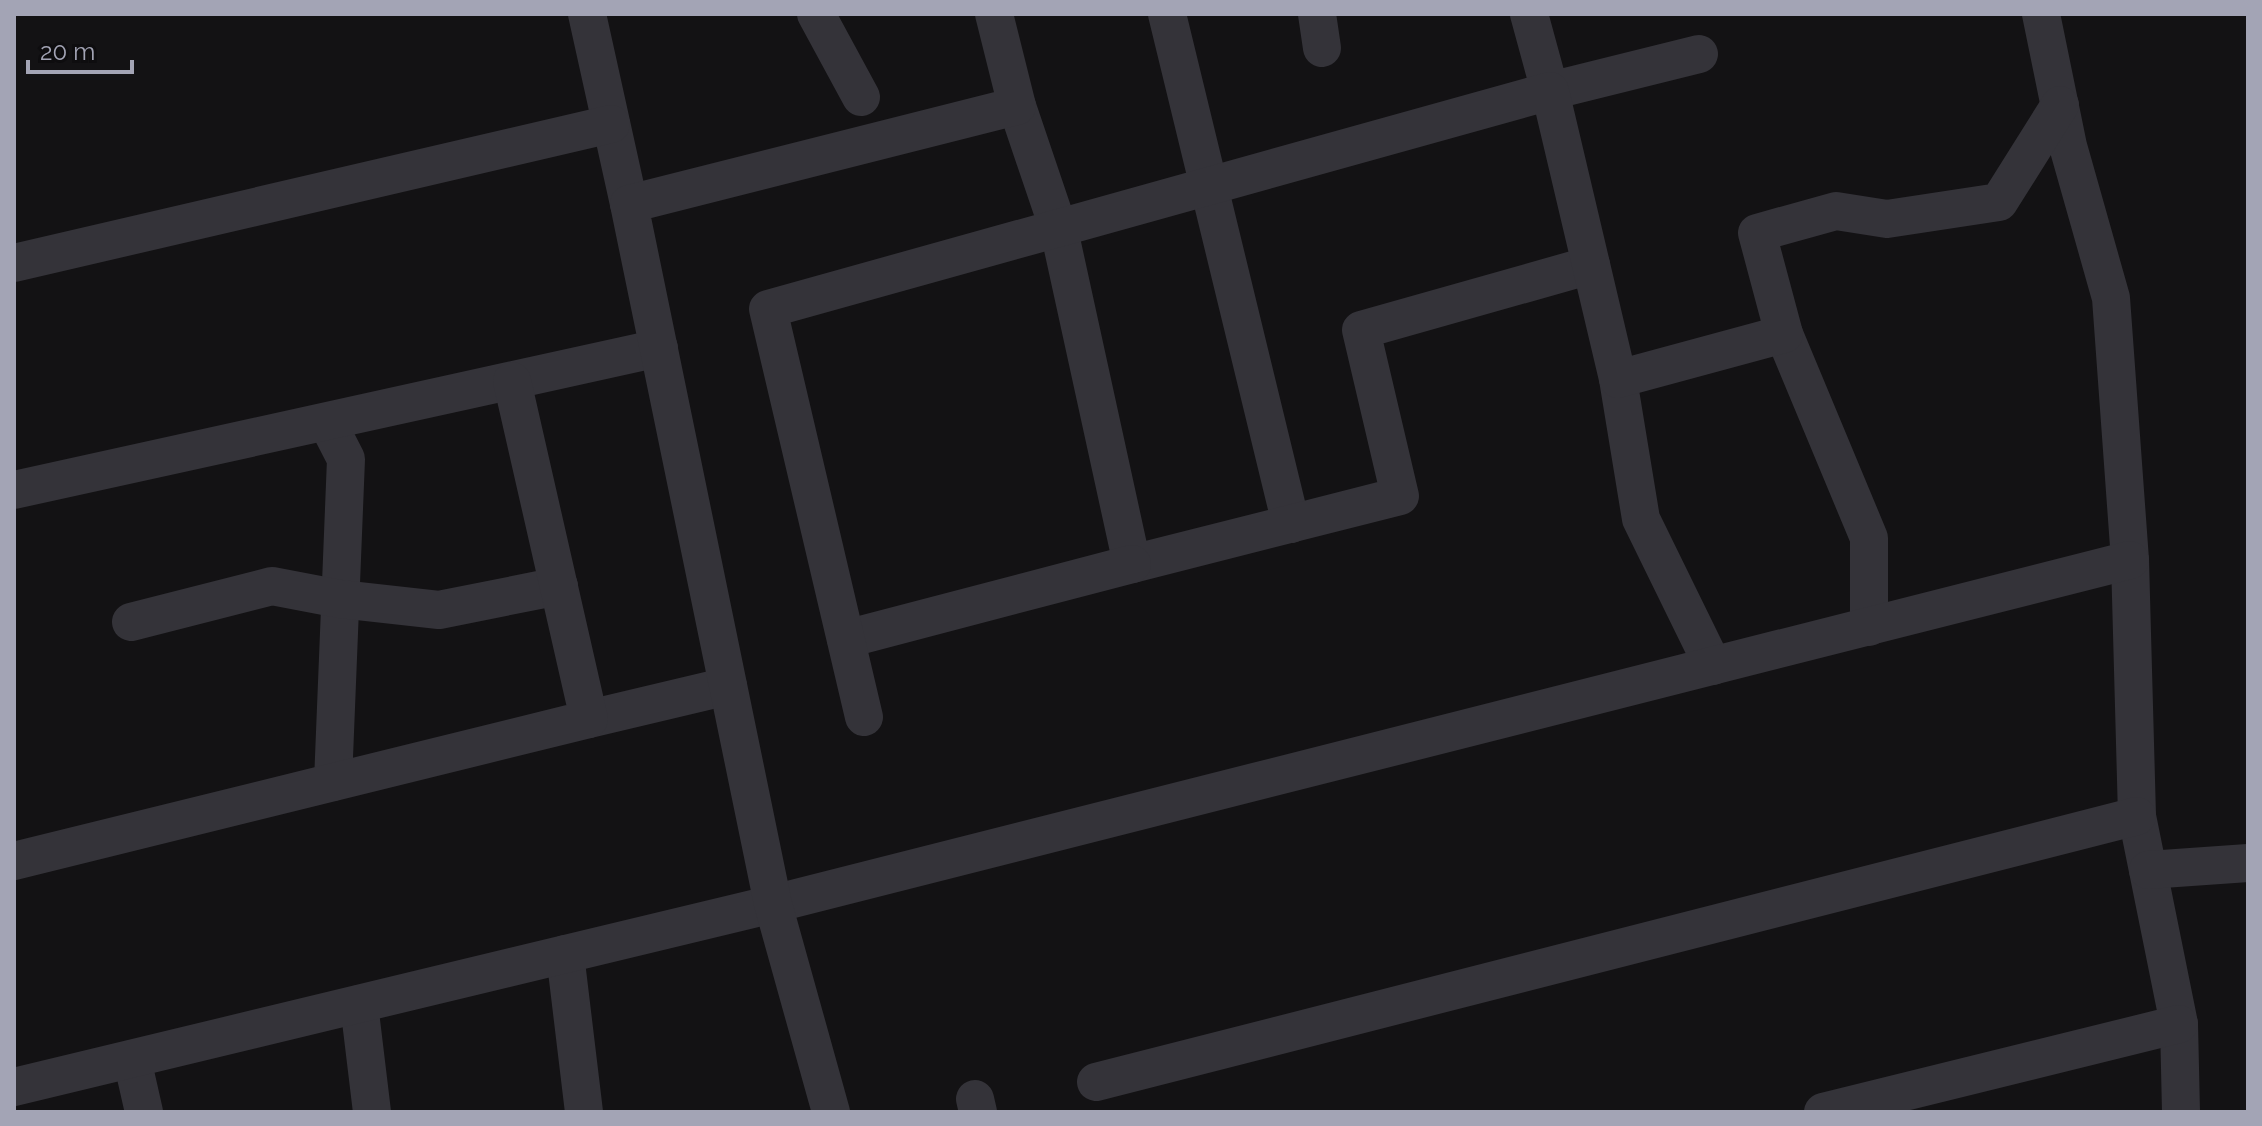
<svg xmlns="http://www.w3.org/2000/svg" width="2262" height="1126" font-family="Raleway,sans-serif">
	<rect width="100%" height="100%" fill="#131214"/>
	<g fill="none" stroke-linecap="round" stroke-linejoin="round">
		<!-- minor -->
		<g stroke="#343339" stroke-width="38">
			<polyline points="587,14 629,204"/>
			<polyline points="816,14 861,97"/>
			<polyline points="1167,14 1291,524"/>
			<polyline points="1317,14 1322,48"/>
			<polyline points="1529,14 1550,91 1699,54"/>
			<polyline points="2041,14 2068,146 2111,298 2130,560 2137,816 2179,1024 2181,1112"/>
			<polyline points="1017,106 1059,230 1132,564 1400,496 1361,330 1591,265"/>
			<polyline points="14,263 611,124"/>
			<polyline points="1784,334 1869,538 1869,627"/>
			<polyline points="1618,379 1641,519 1713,666"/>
			<polyline points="327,422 346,459 333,782"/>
			<polyline points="14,490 659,348"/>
			<polyline points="131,622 272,586 340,599 439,610 559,586"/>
			<polyline points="846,639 1132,564"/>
			<polyline points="864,717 768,309 1550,91 1618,379 1784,334 1757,233 1836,211 1887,219 1999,202 2060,105"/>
			<polyline points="589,719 728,686"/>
			<polyline points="14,861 589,719 512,381"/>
			<polyline points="2148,870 2248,863"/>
			<polyline points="565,954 584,1112"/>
			<polyline points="359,1004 372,1112"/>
			<polyline points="132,1059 144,1112"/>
			<polyline points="1096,1082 2137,816"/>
			<polyline points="14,1087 773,904 2130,560"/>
			<polyline points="975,1099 978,1112"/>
			<polyline points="831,1112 773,904 629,204 1017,106 994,14"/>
			<polyline points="1823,1112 2179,1024"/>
		</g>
	</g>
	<!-- border -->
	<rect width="2262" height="1126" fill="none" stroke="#a3a4b5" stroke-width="32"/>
	<!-- scale -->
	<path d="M28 60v12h104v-12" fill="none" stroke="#a3a4b5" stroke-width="4"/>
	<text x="40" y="60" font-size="24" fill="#a3a4b5" stroke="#0e0d0f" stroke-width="6" paint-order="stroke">20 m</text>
</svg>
